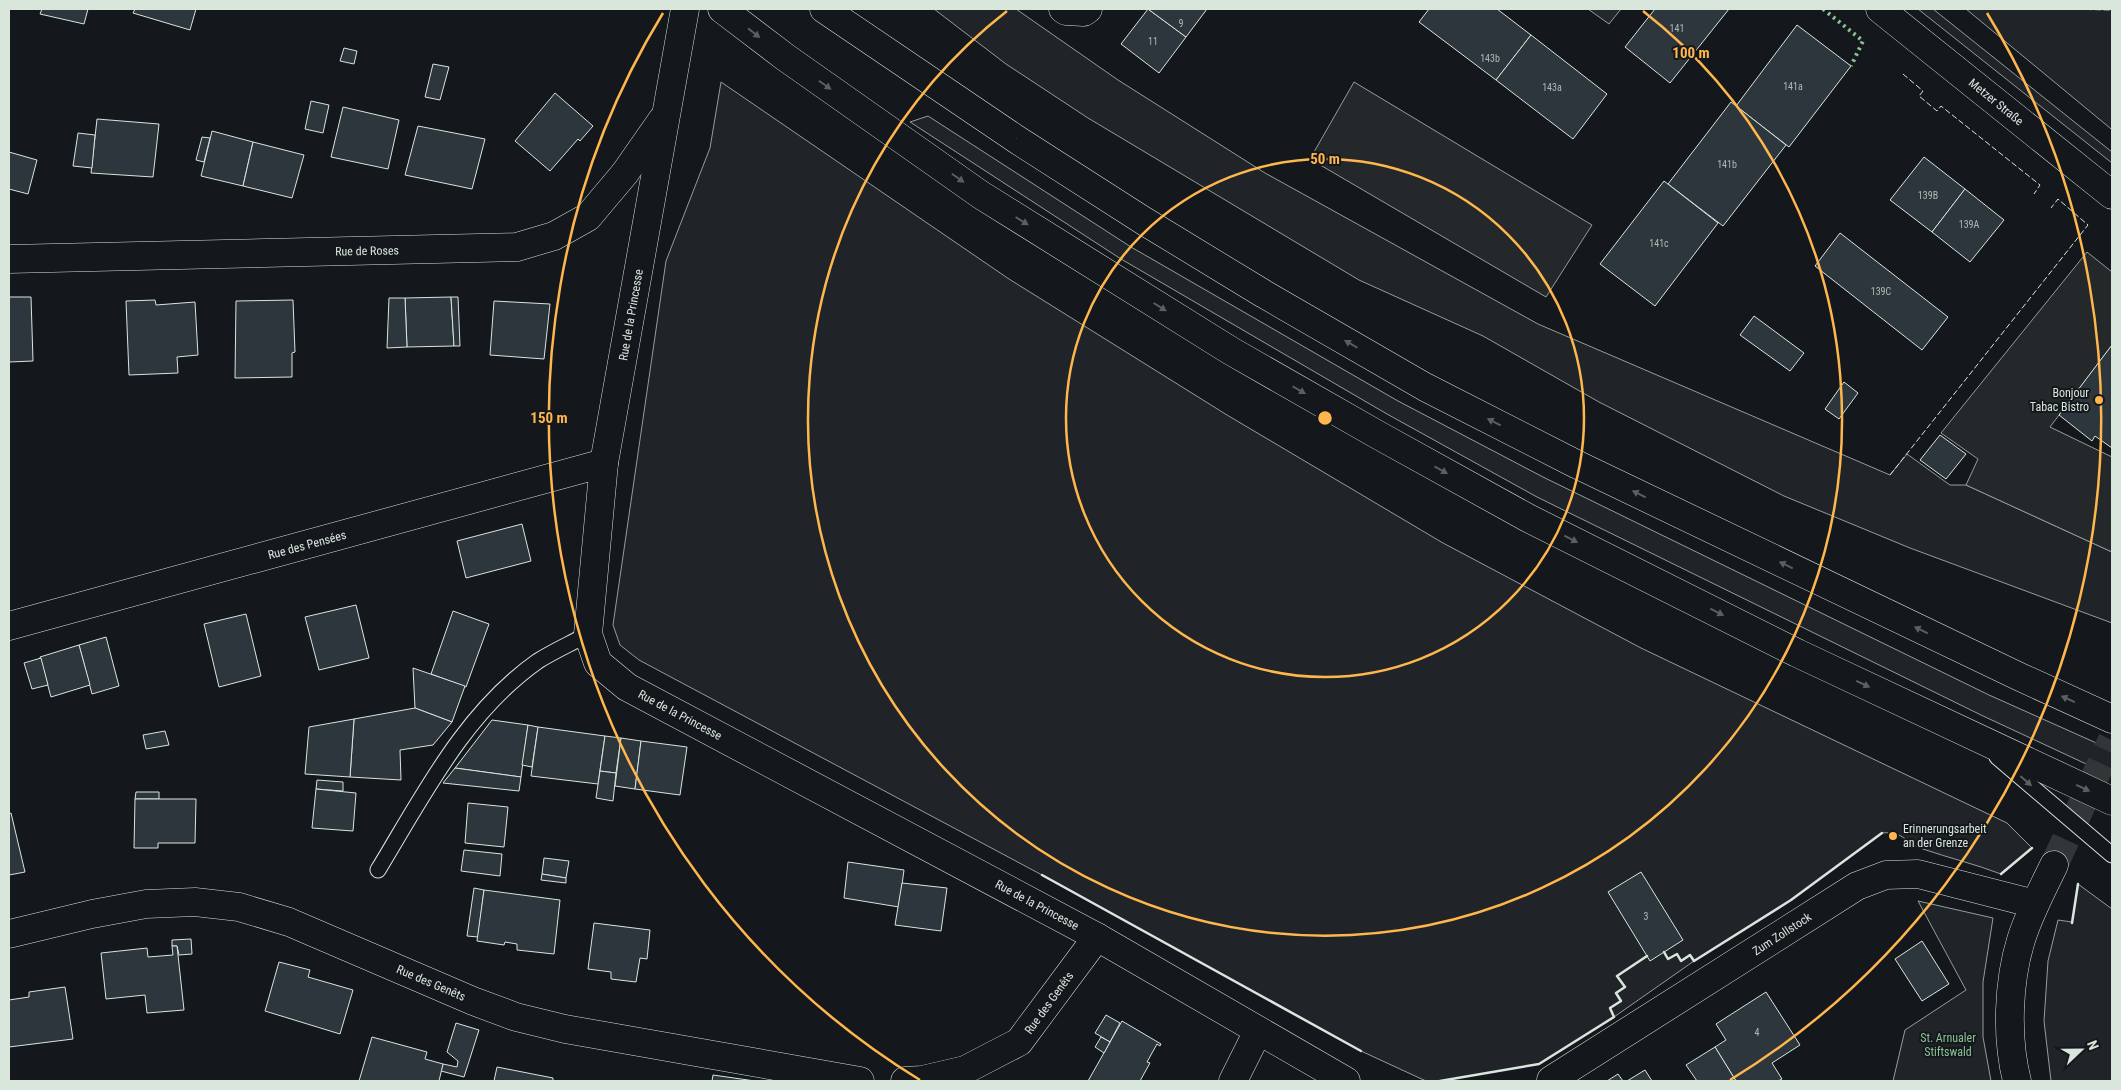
<svg xmlns="http://www.w3.org/2000/svg" width="2121" height="1090" font-family="'Roboto Condensed',sans-serif">
	<rect width="100%" height="100%" fill="#14181c"/>
	<!-- green -->
	<g fill="#202428" stroke="#939e99">
		<polygon points="934,9 1016,9 1118,80 1265,173 1538,324 1890,475 1907,454 1950,485 1966,485 2112,552 2112,623 1910,548 1784,496 1599,402 1483,336 1359,280 1088,118 1006,64"/>
		<polygon points="1918,9 1933,9 2112,152 2112,163"/>
		<polygon points="1966,9 2112,9 2112,130 2110,128"/>
		<path d="M721,82L1009,279L1227,415L1443,543L1641,648L2007,823L2032,848L2001,874C1975,864 1949,858 1923,849C1905,843 1904,831 1882,833L1791,900L1694,961L1614,1017L1539,1064L1440,1081H1426L1361,1051L1042,875L639,660L620,645L613,625L666,261L710,148Z"/>
		<polygon points="928,116 1131,247 1398,401 1543,477 1989,695 2112,750 2112,776 1981,715 1537,497 1387,414 1121,259 910,122"/>
		<polygon points="2078,884 2112,909 2112,1081 2051,1081 2044,1021 2048,961 2058,920 2072,922"/>
		<polygon points="1918,901 1993,918 1983,982 1983,1037 1991,1081 1893,1081 1905,1030 1966,990"/>
	</g>
	<!-- parking -->
	<g fill="#24282b" stroke="#939e99">
		<polygon points="1588,9 1621,9 1609,24"/>
		<polygon points="1354,82 1592,225 1546,297 1310,159"/>
		<polygon points="2087,252 2112,272 2112,345 2050,427 2112,457 2112,552 1966,485 1978,459 1941,433"/>
	</g>
	<!-- building -->
	<g fill="#2c363c" stroke="#d8e6dc">
		<polygon points="42,9 88,9 84,24 40,14"/>
		<polygon points="135,9 196,9 190,30 133,13"/>
		<polygon points="1148,9 1186,37 1159,73 1121,44"/>
		<polygon points="1148,9 1207,9 1186,37"/>
		<polygon points="1429,9 1497,9 1531,35 1496,80 1419,22"/>
		<polygon points="1655,9 1729,9 1670,83 1625,47"/>
		<polygon points="1797,25 1851,66 1789,147 1736,106"/>
		<polygon points="1531,35 1607,94 1573,139 1496,80"/>
		<polygon points="344,48 357,51 354,64 340,61"/>
		<polygon points="433,64 449,67 440,100 425,97"/>
		<polygon points="555,93 593,126 580,141 578,139 550,171 515,141"/>
		<polygon points="311,101 329,105 323,133 305,129"/>
		<polygon points="1731,102 1786,145 1723,226 1668,184"/>
		<polygon points="343,107 399,120 388,169 331,157"/>
		<polygon points="97,119 159,124 153,177 91,173"/>
		<polygon points="418,126 485,139 472,189 405,175"/>
		<polygon points="212,131 253,142 243,186 201,176"/>
		<polygon points="78,133 95,135 92,168 73,166"/>
		<polygon points="202,137 210,138 204,162 196,160"/>
		<polygon points="253,142 304,155 292,198 243,186"/>
		<polygon points="9,152 37,160 28,194 9,189"/>
		<polygon points="1924,157 1965,189 1932,232 1890,200"/>
		<polygon points="1664,181 1718,223 1655,306 1600,264"/>
		<polygon points="1965,189 2004,220 1970,262 1932,232"/>
		<polygon points="1840,233 1948,317 1922,350 1815,266"/>
		<polygon points="9,297 31,297 33,361 9,362"/>
		<polygon points="451,297 454,346 407,347 405,298"/>
		<polygon points="451,297 458,297 460,346 454,346"/>
		<polygon points="389,298 405,298 407,347 387,348"/>
		<polygon points="155,300 156,305 195,302 198,355 177,357 178,373 129,375 126,301"/>
		<polygon points="293,300 295,352 292,353 292,377 235,378 236,301"/>
		<polygon points="494,301 550,304 544,359 490,355"/>
		<polygon points="1754,316 1804,353 1790,371 1740,335"/>
		<polygon points="2112,345 2112,448 2095,436 2092,441 2059,415"/>
		<polygon points="1844,382 1858,393 1839,419 1825,409"/>
		<polygon points="1940,435 1966,454 1946,479 1920,460"/>
		<polygon points="522,524 531,561 466,578 457,541"/>
		<polygon points="356,605 369,658 319,670 305,617"/>
		<polygon points="453,611 489,624 466,687 431,674"/>
		<polygon points="246,614 261,676 219,687 204,624"/>
		<polygon points="106,637 119,686 92,694 79,645"/>
		<polygon points="79,645 90,685 51,697 40,657"/>
		<polygon points="41,658 48,685 32,689 24,663"/>
		<polygon points="413,668 465,686 452,722 415,708"/>
		<polygon points="415,708 452,722 433,745 400,750 401,780 350,777 354,719"/>
		<polygon points="354,719 350,777 305,774 309,727"/>
		<polygon points="492,720 528,725 521,777 455,768"/>
		<polygon points="528,725 538,727 532,767 522,765"/>
		<polygon points="538,727 605,736 598,784 531,776"/>
		<polygon points="165,731 169,745 146,749 143,735"/>
		<polygon points="605,736 621,738 616,773 600,771"/>
		<polygon points="621,738 641,741 635,789 615,786"/>
		<polygon points="641,741 687,747 680,795 635,789"/>
		<polygon points="455,768 521,777 519,791 443,783"/>
		<polygon points="600,771 616,773 613,801 596,798"/>
		<polygon points="317,780 343,782 343,791 316,789"/>
		<polygon points="316,789 356,793 353,831 312,828"/>
		<polygon points="136,792 159,792 159,799 135,799"/>
		<polygon points="135,799 196,799 195,843 158,843 158,848 134,848"/>
		<polygon points="468,803 508,807 504,847 465,843"/>
		<polygon points="11,813 25,872 9,875 9,814"/>
		<polygon points="464,850 502,854 500,876 461,871"/>
		<polygon points="544,858 569,861 566,878 542,874"/>
		<polygon points="848,862 904,870 899,907 844,898"/>
		<polygon points="1641,872 1683,940 1650,961 1608,892"/>
		<polygon points="542,874 566,878 566,883 541,880"/>
		<polygon points="902,883 947,888 941,931 895,925"/>
		<polygon points="474,888 484,890 478,937 467,936"/>
		<polygon points="484,890 560,900 554,954 517,950 517,944 505,942 504,945 477,941"/>
		<polygon points="594,923 650,930 647,959 640,958 636,982 611,979 611,972 588,969"/>
		<polygon points="191,939 192,954 179,955 177,946 172,946 172,940"/>
		<polygon points="1922,941 1949,984 1922,1001 1895,959"/>
		<polygon points="172,946 177,946 184,1010 147,1013 145,995 106,999 101,953 147,948 148,957 173,955"/>
		<polygon points="279,962 310,970 308,977 353,990 340,1034 265,1011"/>
		<polygon points="65,987 73,1039 9,1047 9,1000 29,997 29,992"/>
		<polygon points="1766,992 1800,1045 1772,1063 1782,1079 1778,1081 1736,1081 1715,1047 1726,1040 1716,1024"/>
		<polygon points="1106,1015 1120,1023 1110,1042 1095,1033"/>
		<polygon points="1122,1021 1161,1044 1160,1046 1157,1044 1147,1062 1150,1063 1140,1081 1088,1081"/>
		<polygon points="456,1023 479,1030 464,1077 441,1071 443,1064 457,1067 458,1061 447,1052"/>
		<polygon points="372,1037 427,1052 425,1059 443,1064 439,1081 359,1081"/>
		<polygon points="1101,1037 1110,1042 1104,1053 1095,1047"/>
		<polygon points="1715,1047 1736,1081 1697,1081 1686,1065"/>
		<polygon points="497,1067 553,1078 553,1081 494,1081"/>
		<polygon points="1645,1070 1652,1081 1627,1081"/>
		<polygon points="1618,1074 1623,1081 1607,1081"/>
		<polygon points="713,1075 755,1081 712,1081"/>
	</g>
	<g fill="none" stroke-linecap="round" stroke-linejoin="round">
		<!-- secondary-tunnel -->
		<polyline stroke="#313739" stroke-width="28" stroke-dasharray="28 14" stroke-linecap="butt" points="2054,865 2112,740"/>
		<defs>
			<g id="lane">
				<polyline points="1997,757 2112,855"/>
				<path d="M378,870C423,796 465,712 538,661C554,651 572,643 588,634"/>
			</g>
			<g id="street">
				<polyline points="685,9 604,463 588,634 598,663 627,687 1097,937 1346,1081"/>
				<polyline points="1063,9 1066,11 1084,12 1088,9"/>
				<polyline points="9,259 517,247 554,236 588,217 625,173 662,120"/>
				<polyline points="9,626 604,463"/>
				<polyline points="9,934 92,914 146,904 195,902 239,907 289,922 473,1001 516,1017 565,1029 860,1081"/>
				<polyline points="1551,1080 1857,886 1886,875 1918,874 2035,904"/>
				<polyline points="905,1081 922,1080 965,1070 1019,1042 1097,937"/>
				<polyline points="1233,1081 1258,1031"/>
			</g>
			<path id="secondary" d="M2017,1081C2006,1038 2008,982 2021,940C2029,914 2042,890 2054,865"/>
			<polyline id="primary" points="1880,9 2112,195"/>
			<g id="highway">
				<polyline points="722,9 785,57 981,195 1231,351 1378,435 1528,518 1797,653 2112,801"/>
				<polyline points="824,9 1016,139 1144,221 1264,294 1425,387 1578,465 2020,677 2112,719"/>
			</g>
		</defs>
		<!-- lane casing -->
		<use href="#lane" stroke="#d8e6dc" stroke-width="17"/>
		<!-- street casing -->
		<use href="#street" stroke="#d8e6dc" stroke-width="29"/>
		<!-- secondary casing -->
		<use href="#secondary" stroke="#d8e6dc" stroke-width="29"/>
		<!-- primary casing -->
		<use href="#primary" stroke="#d8e6dc" stroke-width="29"/>
		<!-- highway casing -->
		<use href="#highway" stroke="#d8e6dc" stroke-width="29"/>
		<!-- lane -->
		<use href="#lane" stroke="#14181c" stroke-width="15"/>
		<!-- street -->
		<use href="#street" stroke="#14181c" stroke-width="28"/>
		<!-- secondary -->
		<use href="#secondary" stroke="#14181c" stroke-width="28"/>
		<!-- primary -->
		<use href="#primary" stroke="#14181c" stroke-width="28"/>
		<!-- highway -->
		<use href="#highway" stroke="#14181c" stroke-width="28"/>
		<!-- hedge -->
		<polyline stroke="#8ac095" stroke-width="4" stroke-dasharray="2.5 4" stroke-linecap="butt" points="1823,9 1863,41 1851,66"/>
		<!-- fence -->
		<g stroke="#d8e6dc" stroke-width="1" stroke-dasharray="6 2.5" stroke-linecap="butt">
			<polyline points="2061,9 2112,10"/>
			<polyline points="1903,74 1923,91 1919,96 1937,111 1941,106 2040,185 2034,194"/>
			<polyline points="1890,475 2088,225 2058,199 2051,208"/>
		</g>
		<!-- wall -->
		<g stroke="#d8e6dc" stroke-width="2.5">
			<polyline points="2001,874 2032,848"/>
			<polyline points="1042,875 1361,1051"/>
			<polyline points="2072,923 2078,884"/>
			<polyline points="1664,952 1668,959 1677,954 1681,961 1690,955 1694,961 1791,900 1882,833"/>
			<polyline points="1440,1081 1539,1064 1614,1017 1610,1008 1621,1001 1616,993 1625,987 1617,976 1647,956"/>
		</g>
	</g>
	<!-- one-way arrows -->
	<defs><path id="oneway-solid" d="M-6-.8H1V-3.2L6.5 0L1 3.2V.8H-6Z" transform="scale(1.25)"/></defs>
	<g fill="#59605f">
		<use href="#oneway-solid" transform="translate(754 33) rotate(38)"/>
		<use href="#oneway-solid" transform="translate(825 85) rotate(35)"/>
		<use href="#oneway-solid" transform="translate(958 178) rotate(35)"/>
		<use href="#oneway-solid" transform="translate(1022 221) rotate(32)"/>
		<use href="#oneway-solid" transform="translate(1160 307) rotate(32)"/>
		<use href="#oneway-solid" transform="translate(1351 344) rotate(-150)"/>
		<use href="#oneway-solid" transform="translate(1299 390) rotate(30)"/>
		<use href="#oneway-solid" transform="translate(1494 422) rotate(-153)"/>
		<use href="#oneway-solid" transform="translate(1441 470) rotate(29)"/>
		<use href="#oneway-solid" transform="translate(1639 494) rotate(-154)"/>
		<use href="#oneway-solid" transform="translate(1571 539) rotate(27)"/>
		<use href="#oneway-solid" transform="translate(1786 565) rotate(-154)"/>
		<use href="#oneway-solid" transform="translate(1717 612) rotate(27)"/>
		<use href="#oneway-solid" transform="translate(1921 630) rotate(-154)"/>
		<use href="#oneway-solid" transform="translate(1863 684) rotate(25)"/>
		<use href="#oneway-solid" transform="translate(2068 699) rotate(-156)"/>
		<use href="#oneway-solid" transform="translate(2026 781) rotate(41)"/>
		<use href="#oneway-solid" transform="translate(2083 788) rotate(25)"/>
	</g>
	<!-- distance rings -->
	<g fill="none" stroke="#ffb74d" stroke-width="2.5">
		<circle cx="1325" cy="418" r="259"/>
		<path d="M1643 11A517 517 0 1 1 1007 11"/>
		<path d="M920 1080A776 776 0 0 1 663 13M1987 13A776 776 0 0 1 1730 1080"/>
	</g>
	<!-- markers -->
	<g fill="#ffb74d" stroke="#14181c" stroke-width="2">
		<circle cx="2099" cy="400" r="5"/>
		<circle cx="1893" cy="836" r="5"/>
	</g>
	<g text-anchor="middle" stroke-width="4" stroke-linejoin="round" paint-order="stroke">
		<!-- number labels -->
		<g font-size="10" fill="#adbab4">
			<text x="1181" y="27">9</text>
			<text x="1677" y="32">141</text>
			<text x="1153" y="45">11</text>
			<text x="1490" y="62">143b</text>
			<text x="1793" y="90">141a</text>
			<text x="1552" y="91">143a</text>
			<text x="1727" y="168">141b</text>
			<text x="1928" y="199">139B</text>
			<text x="1969" y="228">139A</text>
			<text x="1659" y="247">141c</text>
			<text x="1881" y="295">139C</text>
			<text x="1646" y="920">3</text>
			<text x="1757" y="1036">4</text>
		</g>
		<!-- street labels -->
		<g font-size="12" fill="#d8e6dc" stroke="#14181c">
			<text transform="translate(1996 102) rotate(39)" y="4">Metzer Straße</text>
			<text transform="translate(367 251) rotate(-1)" y="4">Rue de Roses</text>
			<text transform="translate(631 315) rotate(-80)" y="4">Rue de la Princesse</text>
			<text transform="translate(307 545) rotate(-15)" y="4">Rue des Pensées</text>
			<text transform="translate(680 715) rotate(28)" y="4">Rue de la Princesse</text>
			<text transform="translate(1037 905) rotate(28)" y="4">Rue de la Princesse</text>
			<text transform="translate(1782 934) rotate(-33)" y="4">Zum Zollstock</text>
			<text transform="translate(431 983) rotate(23)" y="4">Rue des Genêts</text>
			<text transform="translate(1049 1003) rotate(-54)" y="4">Rue des Genêts</text>
		</g>
		<!-- poi labels -->
		<g font-size="12" fill="#d8e6dc" stroke="#14181c" text-anchor="end">
			<text x="2089" y="397">Bonjour<tspan x="2089" dy="14">Tabac Bistro</tspan></text>
			<text x="1903" y="833" text-anchor="start">Erinnerungsarbeit<tspan x="1903" dy="14">an der Grenze</tspan></text>
		</g>
		<!-- park labels -->
		<g font-size="12" fill="#8ac095" stroke="#14181c">
			<text x="1948" y="1042">St. Arnualer<tspan x="1948" dy="14">Stiftswald</tspan></text>
		</g>
	</g>
	<circle cx="1325" cy="418" r="8" fill="#ffb74d" stroke="#14181c" stroke-width="2.5"/>
	<g font-size="15" text-anchor="middle" font-weight="bold" fill="#ffb74d" stroke="#14181c" stroke-width="4" stroke-linejoin="round" paint-order="stroke">
		<text x="1691" y="58">100 m</text>
		<text x="1325" y="164">50 m</text>
		<text x="549" y="423">150 m</text>
	</g>
	<!-- border -->
	<rect width="2121" height="1090" fill="none" stroke="#d8e6dc" stroke-width="20"/>
	<!-- north arrow -->
	<g transform="translate(2081 1050) rotate(68)" stroke="#14181c" stroke-width="4" paint-order="stroke">
	<path d="M0-4L9 19L0 12L-9 19Z" fill="#d8e6dc"/>
	<text y="-8" font-size="14" font-weight="bold" text-anchor="middle" fill="#d8e6dc">N</text>
	</g>
</svg>
